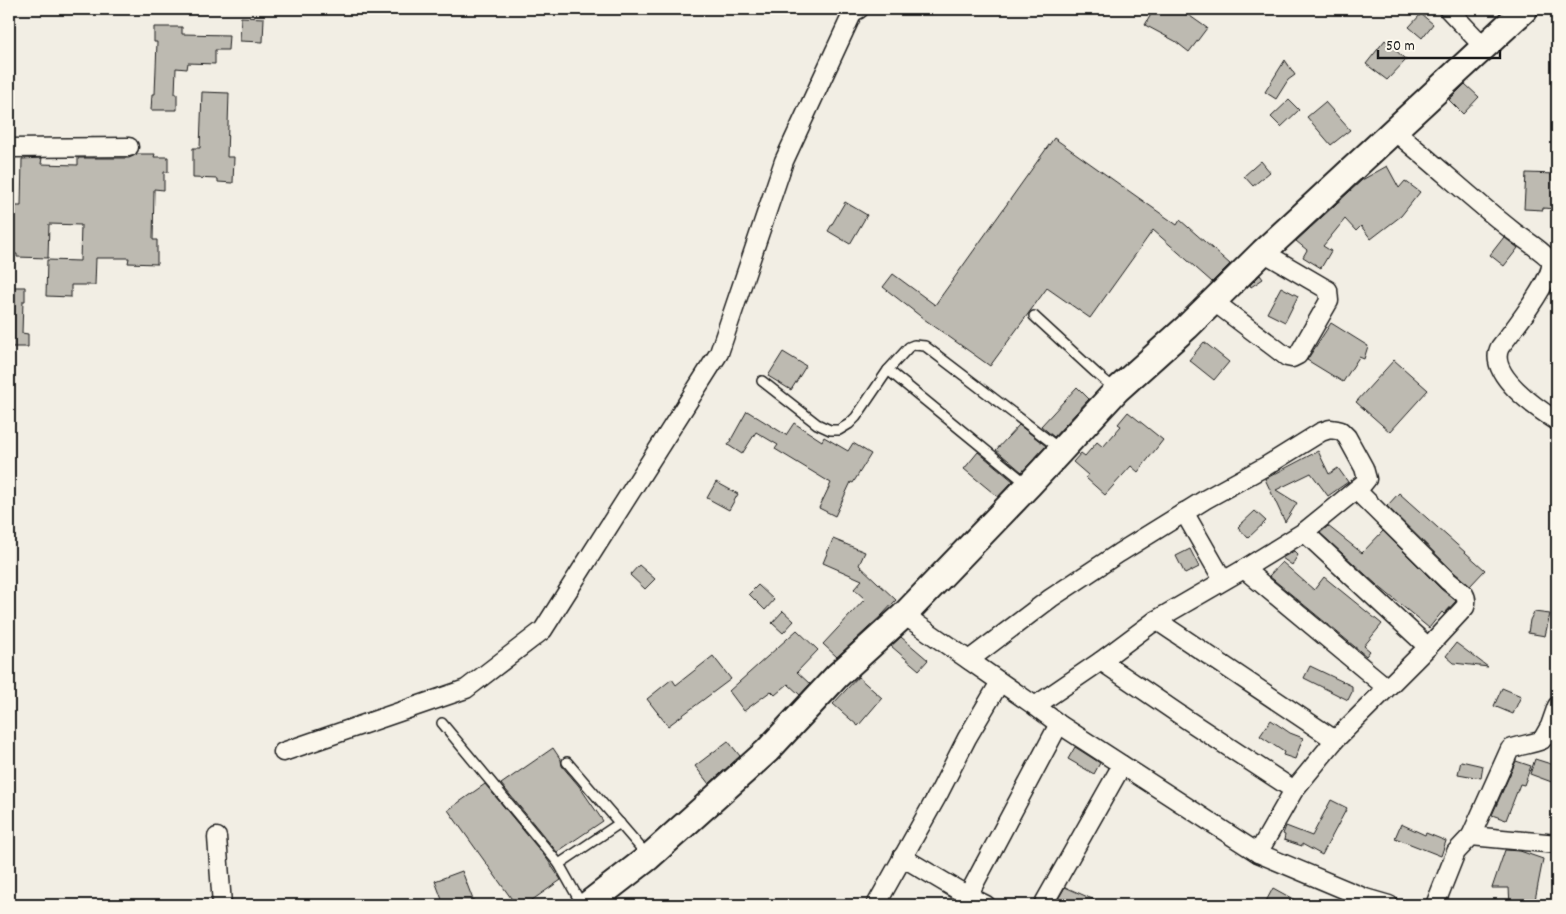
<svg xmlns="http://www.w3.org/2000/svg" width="1566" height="914" font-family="Dekko,sans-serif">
	<rect width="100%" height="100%" fill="#f2eee4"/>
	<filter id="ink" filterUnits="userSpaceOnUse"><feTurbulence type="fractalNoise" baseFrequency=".02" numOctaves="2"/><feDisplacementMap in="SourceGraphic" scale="10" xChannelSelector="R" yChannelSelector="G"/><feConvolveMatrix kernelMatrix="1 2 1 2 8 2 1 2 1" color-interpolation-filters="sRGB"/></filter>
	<g filter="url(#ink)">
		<!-- building -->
		<g fill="#bdbab1" stroke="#1c1c1c">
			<polygon points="1154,9 1180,9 1207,28 1189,52 1175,41 1145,25"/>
			<polygon points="1421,14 1433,24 1422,38 1409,27"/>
			<polygon points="241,17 264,18 263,42 240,41"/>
			<polygon points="154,27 182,27 182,34 229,35 228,50 215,50 215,64 188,63 187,69 176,68 175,94 177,94 177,110 151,110 152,94 155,94 157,42 154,42"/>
			<polygon points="1385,40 1406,60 1387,80 1366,64"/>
			<polygon points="1285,60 1295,75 1288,80 1276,99 1265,92"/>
			<polygon points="1465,84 1479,97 1463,114 1449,100"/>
			<polygon points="202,92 229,93 227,157 234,157 233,183 218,182 218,179 193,178 193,148 200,148"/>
			<polygon points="1289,100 1299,110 1281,127 1271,117"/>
			<polygon points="1325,102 1350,130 1331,145 1307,117"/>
			<polygon points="1054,138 1177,225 1180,220 1230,264 1212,282 1153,230 1090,318 1047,288 990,366 924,319 883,287 893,274 935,305"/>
			<polygon points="137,154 155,154 154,157 168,157 168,172 164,172 164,190 154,189 153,240 157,240 157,264 128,263 129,258 96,258 95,285 71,285 71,297 46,296 47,260 80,261 81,225 49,224 48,258 17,257 17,254 9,254 9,206 21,206 22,159 42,158 41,164 78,165 78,158 129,158"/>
			<polygon points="1261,161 1270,172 1253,186 1244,176"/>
			<polygon points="1387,166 1399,188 1405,181 1420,192 1401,216 1371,239 1361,226 1356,231 1345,219 1323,246 1331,251 1321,268 1303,257 1307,250 1296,241 1362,180"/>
			<polygon points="1526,173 1557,174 1557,209 1543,208 1543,210 1524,209"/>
			<polygon points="845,202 867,215 850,244 828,231"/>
			<polygon points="1504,237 1518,248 1504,266 1490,255"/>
			<polygon points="1260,275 1263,279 1251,287 1250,285"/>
			<polygon points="9,287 25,287 25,301 23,301 22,333 28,334 28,347 9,347"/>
			<polygon points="1281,287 1298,296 1285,322 1267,313"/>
			<polygon points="1331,323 1368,346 1364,359 1359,357 1343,382 1307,360"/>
			<polygon points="1204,342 1229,362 1214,380 1189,360"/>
			<polygon points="783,352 806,366 791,390 768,376"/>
			<polygon points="1394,360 1428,390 1390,432 1356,402"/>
			<polygon points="1077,387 1089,399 1054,437 1041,426"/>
			<polygon points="747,411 786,435 794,423 822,441 824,437 848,451 853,443 871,454 853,483 851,482 835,516 819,508 831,483 775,449 778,445 756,432 742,454 728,445"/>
			<polygon points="1128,412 1163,440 1138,472 1131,466 1105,495 1086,478 1088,475 1073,462 1081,453 1085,456 1097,442 1103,447 1121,426 1118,424"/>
			<polygon points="1019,425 1046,446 1022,472 996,450"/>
			<polygon points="1318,451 1329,474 1338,468 1348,482 1328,496 1311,473 1276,490 1297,503 1285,522 1265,479"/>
			<polygon points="978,452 1013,481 998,497 964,469"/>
			<polygon points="716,482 738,494 729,510 707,498"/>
			<polygon points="1399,493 1485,570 1470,586 1455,573 1387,506"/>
			<polygon points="1255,511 1266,521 1248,538 1238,527"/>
			<polygon points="1328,526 1362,553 1383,531 1441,589 1456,601 1444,614 1442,612 1429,628 1377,585 1320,533"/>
			<polygon points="833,539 865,552 859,565 896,600 882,615 837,657 823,644 865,599 854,589 862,580 823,563"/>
			<polygon points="1190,549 1199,567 1185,574 1176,556"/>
			<polygon points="1294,551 1298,555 1292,565 1282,558"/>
			<polygon points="1282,562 1314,590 1324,577 1382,624 1364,646 1370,651 1366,656 1269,576"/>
			<polygon points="639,565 655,579 645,589 630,575"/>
			<polygon points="758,585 774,600 765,610 749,594"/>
			<polygon points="783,611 794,621 783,633 772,623"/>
			<polygon points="1534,612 1550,614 1545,636 1528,633 1530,620"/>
			<polygon points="797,630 818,650 797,672 810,684 800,695 788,684 775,695 771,691 744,711 729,691"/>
			<polygon points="901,637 928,660 919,670 891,646"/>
			<polygon points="1456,643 1488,667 1454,663 1446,656"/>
			<polygon points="713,656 731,679 668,726 647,699 672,679 676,685"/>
			<polygon points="1310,666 1352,686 1352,692 1348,700 1304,678"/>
			<polygon points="858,677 882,698 858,726 833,704"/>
			<polygon points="1502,688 1521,696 1513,714 1494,706"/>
			<polygon points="1271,720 1290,733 1303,738 1295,759 1283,755 1284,752 1260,736"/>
			<polygon points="728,741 740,756 709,784 695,766"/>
			<polygon points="1075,747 1100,763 1094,774 1068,759"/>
			<polygon points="553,748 561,760 562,766 579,786 603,821 557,852 501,784"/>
			<polygon points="1535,759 1557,766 1557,784 1530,774"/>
			<polygon points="1461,761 1483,766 1481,778 1458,774"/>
			<polygon points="1516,761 1531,766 1524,785 1520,784 1506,820 1492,815"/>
			<polygon points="485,784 547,859 561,880 525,905 516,905 448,810"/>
			<polygon points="1331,800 1347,808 1322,855 1302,844 1302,846 1284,840 1285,835 1283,834 1286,826 1312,836"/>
			<polygon points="1401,824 1425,835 1426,833 1446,841 1441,856 1395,838"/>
			<polygon points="1505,850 1520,851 1543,859 1534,905 1510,905 1509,888 1492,888"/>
			<polygon points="462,871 475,905 444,905 435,881"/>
			<polygon points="1065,887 1106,905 1067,905 1057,901"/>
			<polygon points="1273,888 1304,905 1264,905"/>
		</g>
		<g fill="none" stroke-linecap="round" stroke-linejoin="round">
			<defs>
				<g id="lane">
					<polyline points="1034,316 1097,374 1115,389"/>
					<polyline points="888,370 1027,484"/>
					<polyline points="762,381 817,424 830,430 839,430 849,424 856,417 888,370 909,347 914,345 925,346 1060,449"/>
					<polyline points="442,723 559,864 582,905"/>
					<polyline points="567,762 647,855"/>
					<polyline points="559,864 620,823"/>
				</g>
				<g id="street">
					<polyline points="1448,9 1484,47"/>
					<path d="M1394,131C1435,164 1473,200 1514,232C1522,238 1549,255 1551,263C1553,279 1511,333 1500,347C1486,374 1538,409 1557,421"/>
					<polyline points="9,148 129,147"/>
					<polyline points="1213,301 1287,357 1292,358 1298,355 1329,301 1328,290 1263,252"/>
					<polyline points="1184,512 1223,580"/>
					<polyline points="1304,532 1428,647"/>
					<polyline points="1244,569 1386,687"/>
					<polyline points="904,615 1035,706 1059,724 1258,853 1365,898 1389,905"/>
					<polyline points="1156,620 1335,740"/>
					<polyline points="969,660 1051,598 1119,553 1206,499 1266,466 1321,432 1330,429 1337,430 1341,431 1347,437 1364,468 1367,479 1363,484 1304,532 1244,569 1156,620 1101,661 1035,706"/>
					<polyline points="1101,661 1186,719 1294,790"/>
					<polyline points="283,752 466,689 543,630 719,353 784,161 853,12 859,9"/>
					<path d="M1471,836L1510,749C1521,745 1532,744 1542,740L1550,726L1557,706"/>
					<polyline points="217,837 222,905"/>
					<path d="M1258,853L1294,790L1335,740L1428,647L1465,607C1467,602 1467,599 1464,594L1448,581L1356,490"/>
					<polyline points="902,857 968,896 986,905"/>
					<polyline points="876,905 940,791 967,738 1000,682"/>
					<polyline points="963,905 1059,724"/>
					<polyline points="1043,905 1122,765"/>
					<polyline points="1435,905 1456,852 1471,836 1557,844"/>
				</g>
				<polyline id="secondary" points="587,905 649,857 767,751 837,676 904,615 1029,485 1117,390 1187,327 1263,252 1525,9"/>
			</defs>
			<!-- lane casing -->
			<use href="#lane" stroke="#1c1c1c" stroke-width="12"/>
			<!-- street casing -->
			<use href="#street" stroke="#1c1c1c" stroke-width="21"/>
			<!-- secondary casing -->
			<use href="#secondary" stroke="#1c1c1c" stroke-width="29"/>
			<!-- lane -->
			<use href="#lane" stroke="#fbf7ec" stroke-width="9"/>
			<!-- street -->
			<use href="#street" stroke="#fbf7ec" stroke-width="18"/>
			<!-- secondary -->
			<use href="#secondary" stroke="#fbf7ec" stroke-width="25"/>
		</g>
	</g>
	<!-- margin -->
	<rect width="1566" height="914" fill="none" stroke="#fbf7ec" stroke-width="30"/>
	<rect x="15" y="15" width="1536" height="884" fill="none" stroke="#1c1c1c" stroke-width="2" filter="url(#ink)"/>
	<!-- scale -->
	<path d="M1378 50v8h122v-8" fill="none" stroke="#1c1c1c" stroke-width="2.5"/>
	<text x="1386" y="50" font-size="15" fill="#1c1c1c" stroke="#fbf7ec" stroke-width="4" paint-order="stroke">50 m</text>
</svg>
